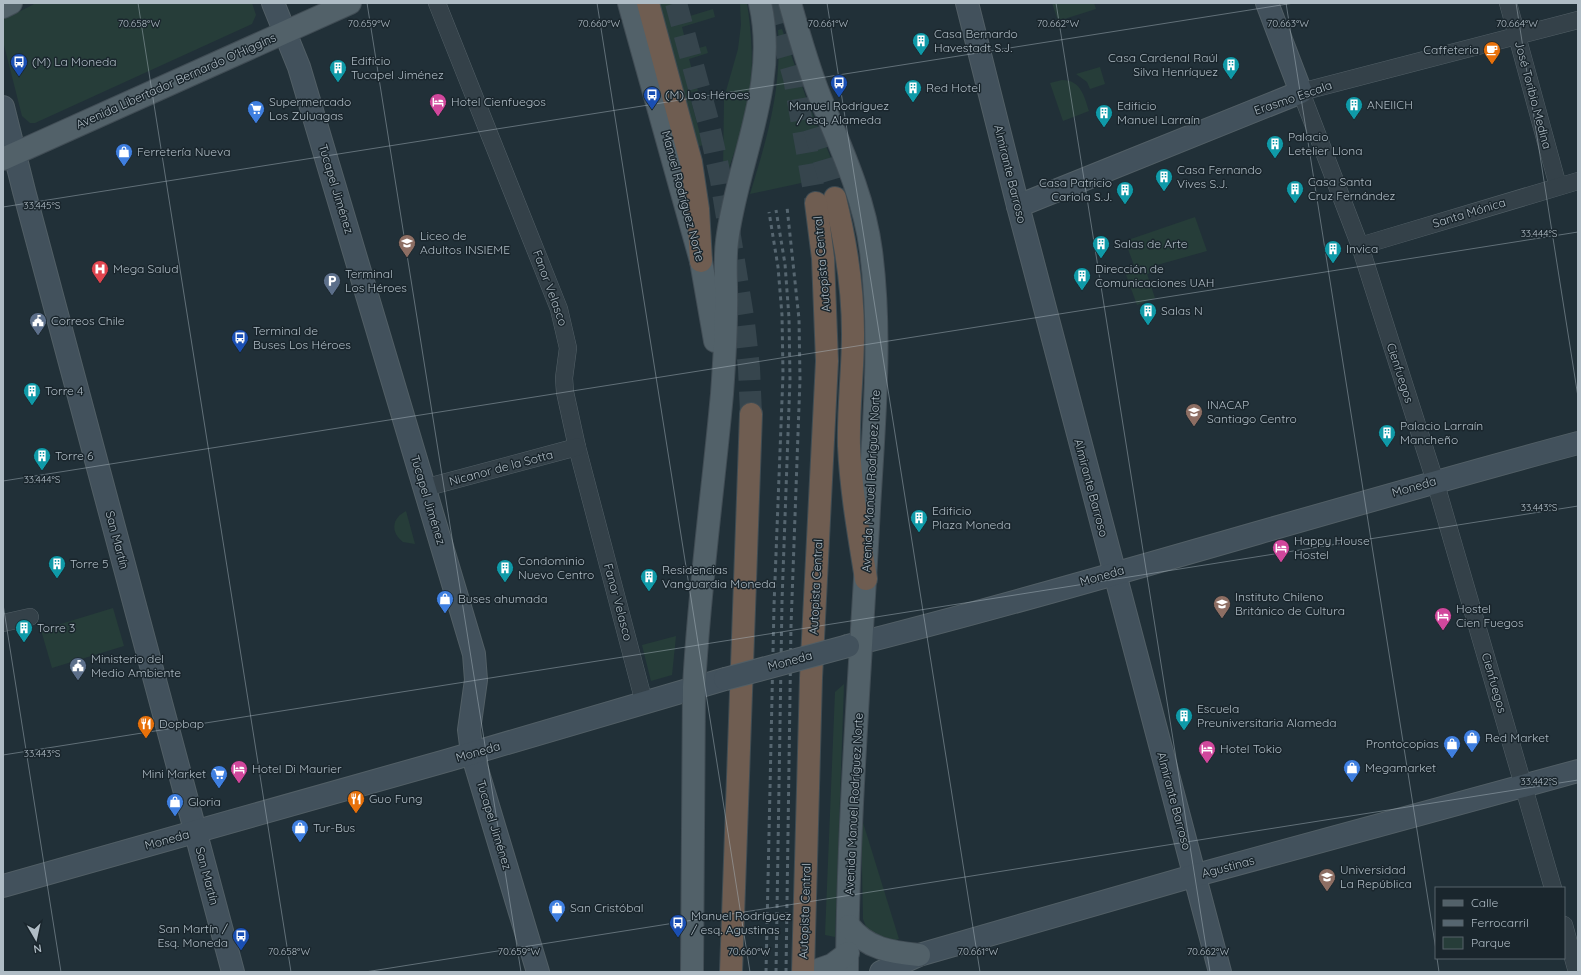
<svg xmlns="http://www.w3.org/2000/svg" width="1581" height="975" font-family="Quicksand,sans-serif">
	<rect width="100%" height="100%" fill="#213038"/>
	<!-- green -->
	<g fill="#263d39">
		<polygon points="36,3 252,3 256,15 252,24 35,123 30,123 22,116 3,41 3,20"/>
		<polygon points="657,3 675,3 680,19 713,9 715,17 682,27 688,51 706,46 708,53 689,59 698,91 689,93 703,145 697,147"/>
		<path d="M740,3H747C752,36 754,68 749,101C744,126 735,150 727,174L723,173L724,98L738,49L741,25Z"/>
		<polygon points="1052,3 1094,3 1096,9 1058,21"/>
		<path d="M782,29L808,103L838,175L750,194C767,138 782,90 778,30Z"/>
		<polygon points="1100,67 1105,84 1090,89 1087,82 1076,74"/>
		<path d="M1062,80C1081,80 1084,96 1089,111L1063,121L1050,83Z"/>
		<polygon points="1195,217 1207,251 1157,265 1158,270 1147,274 1155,298 1137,305 1125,272 1135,268 1125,241"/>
		<path d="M406,511L415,544L403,542C390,532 392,518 406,511Z"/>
		<polygon points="113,608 124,646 52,668 41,630"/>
		<polygon points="676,636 672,675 651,681 642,645"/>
		<polygon points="844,684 835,937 825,935 835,692"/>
		<polygon points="861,816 899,939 887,943 869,934 863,919"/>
	</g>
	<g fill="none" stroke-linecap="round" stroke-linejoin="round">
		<!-- highway-tunnel -->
		<g stroke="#36454d" stroke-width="22" stroke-dasharray="22 11" stroke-linecap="butt">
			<polyline points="676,3 708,121 721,180 744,323 749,368 751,414"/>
			<polyline points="773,3 794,78 816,203"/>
			<polyline points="814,128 835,198"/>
		</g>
		<defs>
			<g id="street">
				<polyline points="437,3 559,309 568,348 564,378 565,392 577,447 644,702"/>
				<polyline points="1508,3 1558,186"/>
				<polyline points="1360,246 1578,181"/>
				<polyline points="424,488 577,447"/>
				<polyline points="3,623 30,617"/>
				<polyline points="1553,888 1435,481 1360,246 1301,92 1578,20"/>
				<polyline points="1564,925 1577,972"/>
			</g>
			<g id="secondary">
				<polyline points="273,3 299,67 474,654 476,680 469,730 472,753 538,972"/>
				<polyline points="967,3 1018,206 1220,972"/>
				<polyline points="3,107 24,191 233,972"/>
				<polyline points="1018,206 1301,92 1267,3"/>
				<path d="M848,646C1093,584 1334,508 1578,443"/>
				<polyline points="3,886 449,760 725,679"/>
				<polyline points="881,972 919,955 1193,876 1578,771"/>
			</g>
			<g id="primary">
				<polyline points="629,3 701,261 715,341"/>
				<path d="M790,3C799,35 808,67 820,97C841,148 864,197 871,251C882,336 874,423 869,508C861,662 848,817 847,972"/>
				<polyline points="3,7 11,3"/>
				<polyline points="3,159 350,3"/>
				<path d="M849,926C867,949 891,952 919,955"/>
				<path d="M692,972L694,687C699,589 713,492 722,394C724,366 726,338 726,311C727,287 724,264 727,241C737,161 779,85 760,3"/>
				<polyline points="812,972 832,965 848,953"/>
			</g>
			<g id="highway">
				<polyline points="648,3 691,162 698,209 701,261"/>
				<path d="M835,198C846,243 853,287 853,334C853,371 848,409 849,446C851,491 859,535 866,579"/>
				<polyline points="731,972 751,414"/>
				<polyline points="803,972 811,678 827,361 823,258 816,203"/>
			</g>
		</defs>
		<!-- street casing -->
		<use href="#street" stroke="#525f66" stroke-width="18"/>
		<!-- secondary casing -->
		<use href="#secondary" stroke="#525f66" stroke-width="24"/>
		<!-- primary casing -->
		<use href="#primary" stroke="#414d55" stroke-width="24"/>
		<!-- highway casing -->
		<use href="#highway" stroke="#3f4c53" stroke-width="24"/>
		<!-- street -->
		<use href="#street" stroke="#344149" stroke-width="17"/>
		<!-- secondary -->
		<use href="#secondary" stroke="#42515c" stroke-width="22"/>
		<!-- primary -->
		<use href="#primary" stroke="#526169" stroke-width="22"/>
		<!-- highway -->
		<use href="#highway" stroke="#6f5d51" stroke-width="22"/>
		<!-- rail -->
		<g stroke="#566670" stroke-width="3" stroke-dasharray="4 4" stroke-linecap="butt">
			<polyline points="766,972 774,606 783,374 782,315 778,267 769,212"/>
			<polyline points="776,972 782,601 790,379 789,318 785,264 776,210"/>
			<polyline points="786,972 791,626 800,379 799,319 787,207"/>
		</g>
		<defs>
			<polyline id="secondary-bridge" points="725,679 848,646"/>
		</defs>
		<!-- secondary-bridge casing -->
		<use href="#secondary-bridge" stroke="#525f66" stroke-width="24" stroke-linecap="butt"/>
		<!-- secondary-bridge -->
		<use href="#secondary-bridge" stroke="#42515c" stroke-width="22"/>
	</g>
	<!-- ticks -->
	<path fill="none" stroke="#afbcc5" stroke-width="1" stroke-opacity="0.45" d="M138,3L291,972M367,3L521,972M597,3L750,972M827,3L980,972M1056,3L1210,972M1286,3L1436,950M1516,3L1578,397M3,207L1294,3M3,481L1578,232M3,604L61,972M3,755L1578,506M1437,958L1439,972M365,972L1578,780"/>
	<!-- icons -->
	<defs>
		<symbol id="building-pin" viewBox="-11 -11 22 30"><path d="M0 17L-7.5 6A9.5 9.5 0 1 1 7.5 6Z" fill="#0f9aa8" stroke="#1a262d"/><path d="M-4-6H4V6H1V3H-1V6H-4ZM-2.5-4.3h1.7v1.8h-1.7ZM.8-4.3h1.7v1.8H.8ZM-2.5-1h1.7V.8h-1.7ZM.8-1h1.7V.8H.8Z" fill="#fff"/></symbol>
		<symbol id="cafe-pin" viewBox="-11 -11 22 30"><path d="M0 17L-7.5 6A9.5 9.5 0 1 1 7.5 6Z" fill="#e8710a" stroke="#1a262d"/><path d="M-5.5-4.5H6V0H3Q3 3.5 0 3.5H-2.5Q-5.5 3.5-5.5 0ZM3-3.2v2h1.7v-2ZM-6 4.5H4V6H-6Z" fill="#fff"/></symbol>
		<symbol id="bus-pin" viewBox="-11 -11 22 30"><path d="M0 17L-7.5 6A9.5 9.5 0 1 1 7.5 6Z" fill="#1a4fb4" stroke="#1a262d"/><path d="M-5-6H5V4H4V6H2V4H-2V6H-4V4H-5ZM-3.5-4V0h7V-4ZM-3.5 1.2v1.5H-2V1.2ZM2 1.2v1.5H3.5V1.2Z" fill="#fff"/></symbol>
		<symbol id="hotel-pin" viewBox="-11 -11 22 30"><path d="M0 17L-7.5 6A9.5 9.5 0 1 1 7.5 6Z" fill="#d1479c" stroke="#1a262d"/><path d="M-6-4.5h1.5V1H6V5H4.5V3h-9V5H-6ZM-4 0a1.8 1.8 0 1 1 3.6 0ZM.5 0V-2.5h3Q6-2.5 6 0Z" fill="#fff"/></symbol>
		<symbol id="supermarket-pin" viewBox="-11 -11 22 30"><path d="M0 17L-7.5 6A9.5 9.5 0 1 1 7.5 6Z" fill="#3f7fe0" stroke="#1a262d"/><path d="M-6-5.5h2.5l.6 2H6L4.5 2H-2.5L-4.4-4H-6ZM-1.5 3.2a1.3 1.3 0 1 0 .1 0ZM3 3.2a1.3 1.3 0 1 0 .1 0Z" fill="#fff"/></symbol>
		<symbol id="shop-pin" viewBox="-11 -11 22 30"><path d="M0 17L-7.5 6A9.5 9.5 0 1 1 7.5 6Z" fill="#3f7fe0" stroke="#1a262d"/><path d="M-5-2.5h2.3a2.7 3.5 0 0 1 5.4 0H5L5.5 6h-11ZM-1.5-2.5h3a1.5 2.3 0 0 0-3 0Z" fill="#fff"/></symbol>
		<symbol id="school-pin" viewBox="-11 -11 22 30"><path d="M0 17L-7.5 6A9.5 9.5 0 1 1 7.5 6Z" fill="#8d6e63" stroke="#1a262d"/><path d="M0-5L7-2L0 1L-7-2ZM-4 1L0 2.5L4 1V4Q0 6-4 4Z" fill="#fff"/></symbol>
		<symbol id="hospital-pin" viewBox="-11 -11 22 30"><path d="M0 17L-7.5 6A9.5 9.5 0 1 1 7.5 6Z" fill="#e0444e" stroke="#1a262d"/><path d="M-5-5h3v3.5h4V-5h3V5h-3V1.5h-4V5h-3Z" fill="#fff"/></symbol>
		<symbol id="parking-pin" viewBox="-11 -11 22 30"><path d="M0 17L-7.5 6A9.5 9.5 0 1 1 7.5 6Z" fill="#5c6f8a" stroke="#1a262d"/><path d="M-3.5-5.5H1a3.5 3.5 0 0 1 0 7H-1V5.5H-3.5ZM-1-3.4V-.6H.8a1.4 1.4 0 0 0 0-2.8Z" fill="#fff"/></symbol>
		<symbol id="civic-pin" viewBox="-11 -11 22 30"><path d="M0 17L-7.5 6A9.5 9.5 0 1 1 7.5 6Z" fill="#5c6f8a" stroke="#1a262d"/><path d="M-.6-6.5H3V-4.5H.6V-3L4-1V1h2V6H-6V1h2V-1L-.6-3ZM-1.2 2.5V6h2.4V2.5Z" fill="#fff"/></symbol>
		<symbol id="university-pin" viewBox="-11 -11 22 30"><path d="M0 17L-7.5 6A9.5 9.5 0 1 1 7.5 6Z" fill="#8d6e63" stroke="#1a262d"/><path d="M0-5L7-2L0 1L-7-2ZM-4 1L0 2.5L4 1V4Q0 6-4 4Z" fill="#fff"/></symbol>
		<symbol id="restaurant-pin" viewBox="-11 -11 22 30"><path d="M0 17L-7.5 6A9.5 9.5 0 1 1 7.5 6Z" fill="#e8710a" stroke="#1a262d"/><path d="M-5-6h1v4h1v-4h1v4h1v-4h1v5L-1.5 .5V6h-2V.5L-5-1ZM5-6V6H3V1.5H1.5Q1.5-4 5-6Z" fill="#fff"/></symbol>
	</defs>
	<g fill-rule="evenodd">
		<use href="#building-pin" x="911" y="31" width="20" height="27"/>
		<use href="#cafe-pin" x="1482" y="40" width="20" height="27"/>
		<use href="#bus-pin" x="9" y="52" width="20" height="27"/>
		<use href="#building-pin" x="1221" y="55" width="20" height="27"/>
		<use href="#building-pin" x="328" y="58" width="20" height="27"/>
		<use href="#bus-pin" x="829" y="73" width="20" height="27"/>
		<use href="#building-pin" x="903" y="78" width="20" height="27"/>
		<use href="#bus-pin" x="642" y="85" width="20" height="27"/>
		<use href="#hotel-pin" x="428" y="92" width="20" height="27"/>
		<use href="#building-pin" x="1344" y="95" width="20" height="27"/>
		<use href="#supermarket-pin" x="246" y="99" width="20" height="27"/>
		<use href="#building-pin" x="1094" y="103" width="20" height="27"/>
		<use href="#building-pin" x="1265" y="134" width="20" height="27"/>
		<use href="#shop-pin" x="114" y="142" width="20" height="27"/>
		<use href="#building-pin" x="1154" y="167" width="20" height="27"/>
		<use href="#building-pin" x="1285" y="179" width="20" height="27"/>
		<use href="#building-pin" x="1115" y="180" width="20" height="27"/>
		<use href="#school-pin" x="397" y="233" width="20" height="27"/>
		<use href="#building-pin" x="1091" y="234" width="20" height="27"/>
		<use href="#building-pin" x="1323" y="239" width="20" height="27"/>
		<use href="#hospital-pin" x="90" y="259" width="20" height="27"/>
		<use href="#building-pin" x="1072" y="266" width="20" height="27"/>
		<use href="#parking-pin" x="322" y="271" width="20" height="27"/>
		<use href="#building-pin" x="1138" y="301" width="20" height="27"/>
		<use href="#civic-pin" x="28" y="311" width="20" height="27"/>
		<use href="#bus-pin" x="230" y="328" width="20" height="27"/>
		<use href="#building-pin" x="22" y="381" width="20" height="27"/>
		<use href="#university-pin" x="1184" y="402" width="20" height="27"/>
		<use href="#building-pin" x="1377" y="423" width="20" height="27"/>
		<use href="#building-pin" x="32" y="446" width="20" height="27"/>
		<use href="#building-pin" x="909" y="508" width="20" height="27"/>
		<use href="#hotel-pin" x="1271" y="538" width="20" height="27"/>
		<use href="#building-pin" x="47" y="554" width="20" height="27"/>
		<use href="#building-pin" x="495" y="558" width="20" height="27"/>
		<use href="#building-pin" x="639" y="567" width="20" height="27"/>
		<use href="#shop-pin" x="435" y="589" width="20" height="27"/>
		<use href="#university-pin" x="1212" y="594" width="20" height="27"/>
		<use href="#hotel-pin" x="1433" y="606" width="20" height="27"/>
		<use href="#building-pin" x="14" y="618" width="20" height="27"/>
		<use href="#civic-pin" x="68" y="656" width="20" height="27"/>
		<use href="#building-pin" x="1174" y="706" width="20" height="27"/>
		<use href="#restaurant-pin" x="136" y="714" width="20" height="27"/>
		<use href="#shop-pin" x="1462" y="728" width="20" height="27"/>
		<use href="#shop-pin" x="1442" y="734" width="20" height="27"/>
		<use href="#hotel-pin" x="1197" y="739" width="20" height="27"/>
		<use href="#shop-pin" x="1342" y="758" width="20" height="27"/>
		<use href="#hotel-pin" x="229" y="759" width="20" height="27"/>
		<use href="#supermarket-pin" x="209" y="764" width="20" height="27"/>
		<use href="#restaurant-pin" x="346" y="789" width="20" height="27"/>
		<use href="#shop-pin" x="165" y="792" width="20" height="27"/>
		<use href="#shop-pin" x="290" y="818" width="20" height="27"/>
		<use href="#school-pin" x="1317" y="867" width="20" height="27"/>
		<use href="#shop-pin" x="547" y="898" width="20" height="27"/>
		<use href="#bus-pin" x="668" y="913" width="20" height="27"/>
		<use href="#bus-pin" x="231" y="926" width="20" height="27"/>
	</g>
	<g text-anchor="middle" stroke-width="3" stroke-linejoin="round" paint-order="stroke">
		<!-- poi labels -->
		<g font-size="12" fill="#afbcc5" stroke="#1a262d" text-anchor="start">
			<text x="934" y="38">Casa Bernardo<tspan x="934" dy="14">Havestadt S.J.</tspan></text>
			<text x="1479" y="54" text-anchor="end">Caffeteria</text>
			<text x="1218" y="62" text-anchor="end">Casa Cardenal Raúl<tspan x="1218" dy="14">Silva Henríquez</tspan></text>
			<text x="351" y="65">Edificio<tspan x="351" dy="14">Tucapel Jiménez</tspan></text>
			<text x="32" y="66">(M) La Moneda</text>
			<text x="926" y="92">Red Hotel</text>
			<text x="665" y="99">(M) Los Héroes</text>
			<text x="269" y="106">Supermercado<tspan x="269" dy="14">Los Zuluagas</tspan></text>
			<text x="451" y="106">Hotel Cienfuegos</text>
			<text x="1367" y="109">ANEIICH</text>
			<text x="839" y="110" text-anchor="middle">Manuel Rodríguez<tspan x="839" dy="14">/ esq. Alameda</tspan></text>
			<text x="1117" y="110">Edificio<tspan x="1117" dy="14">Manuel Larraín</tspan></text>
			<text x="1288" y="141">Palacio<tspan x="1288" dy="14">Letelier Llona</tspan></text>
			<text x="137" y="156">Ferretería Nueva</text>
			<text x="1177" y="174">Casa Fernando<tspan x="1177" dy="14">Vives S.J.</tspan></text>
			<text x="1308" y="186">Casa Santa<tspan x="1308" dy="14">Cruz Fernández</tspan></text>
			<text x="1112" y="187" text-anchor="end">Casa Patricio<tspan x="1112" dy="14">Cariola S.J.</tspan></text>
			<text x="420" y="240">Liceo de<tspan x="420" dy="14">Adultos INSIEME</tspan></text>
			<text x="1114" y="248">Salas de Arte</text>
			<text x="1346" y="253">Invica</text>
			<text x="113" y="273">Mega Salud</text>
			<text x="1095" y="273">Dirección de<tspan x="1095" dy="14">Comunicaciones UAH</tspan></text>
			<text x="345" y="278">Terminal<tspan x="345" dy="14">Los Héroes</tspan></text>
			<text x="1161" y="315">Salas N</text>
			<text x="51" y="325">Correos Chile</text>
			<text x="253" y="335">Terminal de<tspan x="253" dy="14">Buses Los Héroes</tspan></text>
			<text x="45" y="395">Torre 4</text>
			<text x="1207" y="409">INACAP<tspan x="1207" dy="14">Santiago Centro</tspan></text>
			<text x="1400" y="430">Palacio Larraín<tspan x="1400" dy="14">Mancheño</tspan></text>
			<text x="55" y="460">Torre 6</text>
			<text x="932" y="515">Edificio<tspan x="932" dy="14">Plaza Moneda</tspan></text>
			<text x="1294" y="545">Happy House<tspan x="1294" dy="14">Hostel</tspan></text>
			<text x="518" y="565">Condominio<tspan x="518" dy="14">Nuevo Centro</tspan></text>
			<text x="70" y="568">Torre 5</text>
			<text x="662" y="574">Residencias<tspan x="662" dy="14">Vanguardia Moneda</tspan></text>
			<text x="1235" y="601">Instituto Chileno<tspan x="1235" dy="14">Británico de Cultura</tspan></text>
			<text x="458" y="603">Buses ahumada</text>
			<text x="1456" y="613">Hostel<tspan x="1456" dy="14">Cien Fuegos</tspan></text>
			<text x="37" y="632">Torre 3</text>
			<text x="91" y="663">Ministerio del<tspan x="91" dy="14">Medio Ambiente</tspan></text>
			<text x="1197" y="713">Escuela<tspan x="1197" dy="14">Preuniversitaria Alameda</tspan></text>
			<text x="159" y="728">Dopbap</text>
			<text x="1485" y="742">Red Market</text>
			<text x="1439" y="748" text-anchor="end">Prontocopias</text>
			<text x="1220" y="753">Hotel Tokio</text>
			<text x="1365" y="772">Megamarket</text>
			<text x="252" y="773">Hotel Di Maurier</text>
			<text x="206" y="778" text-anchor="end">Mini Market</text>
			<text x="369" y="803">Guo Fung</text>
			<text x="188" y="806">Gloria</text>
			<text x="313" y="832">Tur-Bus</text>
			<text x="1340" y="874">Universidad<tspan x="1340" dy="14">La República</tspan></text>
			<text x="570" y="912">San Cristóbal</text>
			<text x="691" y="920">Manuel Rodríguez<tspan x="691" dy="14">/ esq. Agustinas</tspan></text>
			<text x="228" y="933" text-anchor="end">San Martín /<tspan x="228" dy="14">Esq. Moneda</tspan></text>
		</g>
		<!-- street labels -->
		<g font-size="12" fill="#afbcc5" stroke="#1a262d">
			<text transform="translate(176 81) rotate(-24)" y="4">Avenida Libertador Bernardo O'Higgins</text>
			<text transform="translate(1533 95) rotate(75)" y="4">José Toribio Medina</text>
			<text transform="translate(1293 98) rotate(-19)" y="4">Erasmo Escala</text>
			<text transform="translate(1010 174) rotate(76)" y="4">Almirante Barroso</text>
			<text transform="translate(336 189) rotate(73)" y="4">Tucapel Jiménez</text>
			<text transform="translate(683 196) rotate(75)" y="4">Manuel Rodríguez Norte</text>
			<text transform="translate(1469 213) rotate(-17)" y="4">Santa Mónica</text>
			<text transform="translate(822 264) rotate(-95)" y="4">Autopista Central</text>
			<text transform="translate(550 288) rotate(70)" y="4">Fanor Velasco</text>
			<text transform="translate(1400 373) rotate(72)" y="4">Cienfuegos</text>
			<text transform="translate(501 468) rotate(-15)" y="4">Nicanor de la Sotta</text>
			<text transform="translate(871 481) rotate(-87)" y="4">Avenida Manuel Rodríguez Norte</text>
			<text transform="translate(1414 487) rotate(-16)" y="4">Moneda</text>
			<text transform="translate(1091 488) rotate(75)" y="4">Almirante Barroso</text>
			<text transform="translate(428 500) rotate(73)" y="4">Tucapel Jiménez</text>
			<text transform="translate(117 540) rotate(75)" y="4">San Martín</text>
			<text transform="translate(1102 576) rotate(-16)" y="4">Moneda</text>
			<text transform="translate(816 587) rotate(-87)" y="4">Autopista Central</text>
			<text transform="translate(618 602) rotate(75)" y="4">Fanor Velasco</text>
			<text transform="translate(790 661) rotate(-15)" y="4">Moneda</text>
			<text transform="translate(1494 683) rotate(74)" y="4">Cienfuegos</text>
			<text transform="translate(478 752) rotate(-16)" y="4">Moneda</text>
			<text transform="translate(1174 801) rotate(75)" y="4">Almirante Barroso</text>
			<text transform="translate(854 804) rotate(-87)" y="4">Avenida Manuel Rodríguez Norte</text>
			<text transform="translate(494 825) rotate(73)" y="4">Tucapel Jiménez</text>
			<text transform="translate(167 840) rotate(-15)" y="4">Moneda</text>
			<text transform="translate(1228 867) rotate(-15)" y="4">Agustinas</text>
			<text transform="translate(207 876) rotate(75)" y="4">San Martín</text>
			<text transform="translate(805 911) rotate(-88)" y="4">Autopista Central</text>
		</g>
	</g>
	<g font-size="10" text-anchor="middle" fill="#afbcc5" stroke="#1a262d" stroke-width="3" stroke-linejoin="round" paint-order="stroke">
		<text x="1517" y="27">70.664°W</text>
		<text x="139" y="27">70.658°W</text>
		<text x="369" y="27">70.659°W</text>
		<text x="599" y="27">70.660°W</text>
		<text x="828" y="27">70.661°W</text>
		<text x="1058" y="27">70.662°W</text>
		<text x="1288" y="27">70.663°W</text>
		<text x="42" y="209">33.445°S</text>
		<text x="1539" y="237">33.444°S</text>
		<text x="42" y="483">33.444°S</text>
		<text x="1539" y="511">33.443°S</text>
		<text x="42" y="757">33.443°S</text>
		<text x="1539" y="785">33.442°S</text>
		<text x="289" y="955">70.658°W</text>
		<text x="519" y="955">70.659°W</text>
		<text x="749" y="955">70.660°W</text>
		<text x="978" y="955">70.661°W</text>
		<text x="1208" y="955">70.662°W</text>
	</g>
	<!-- border -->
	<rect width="1581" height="975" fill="none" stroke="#afbcc5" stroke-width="8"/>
	<!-- legend -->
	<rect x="1435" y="887" width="130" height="72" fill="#1a262d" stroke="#56626a"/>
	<rect x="1443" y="900" width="20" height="6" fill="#526169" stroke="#56626a"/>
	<text x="1471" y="907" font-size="12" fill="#afbcc5">Calle</text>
	<rect x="1443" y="920" width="20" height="6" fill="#566670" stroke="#56626a"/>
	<text x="1471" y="927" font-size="12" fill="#afbcc5">Ferrocarril</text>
	<rect x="1443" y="937" width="20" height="12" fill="#263d39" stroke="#56626a"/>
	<text x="1471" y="947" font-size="12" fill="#afbcc5">Parque</text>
	<!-- north arrow -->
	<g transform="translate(36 939) rotate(171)" stroke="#1a262d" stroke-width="3" paint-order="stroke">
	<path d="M0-3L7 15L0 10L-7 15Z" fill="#afbcc5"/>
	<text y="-6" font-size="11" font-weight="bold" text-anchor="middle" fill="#afbcc5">N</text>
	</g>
</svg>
